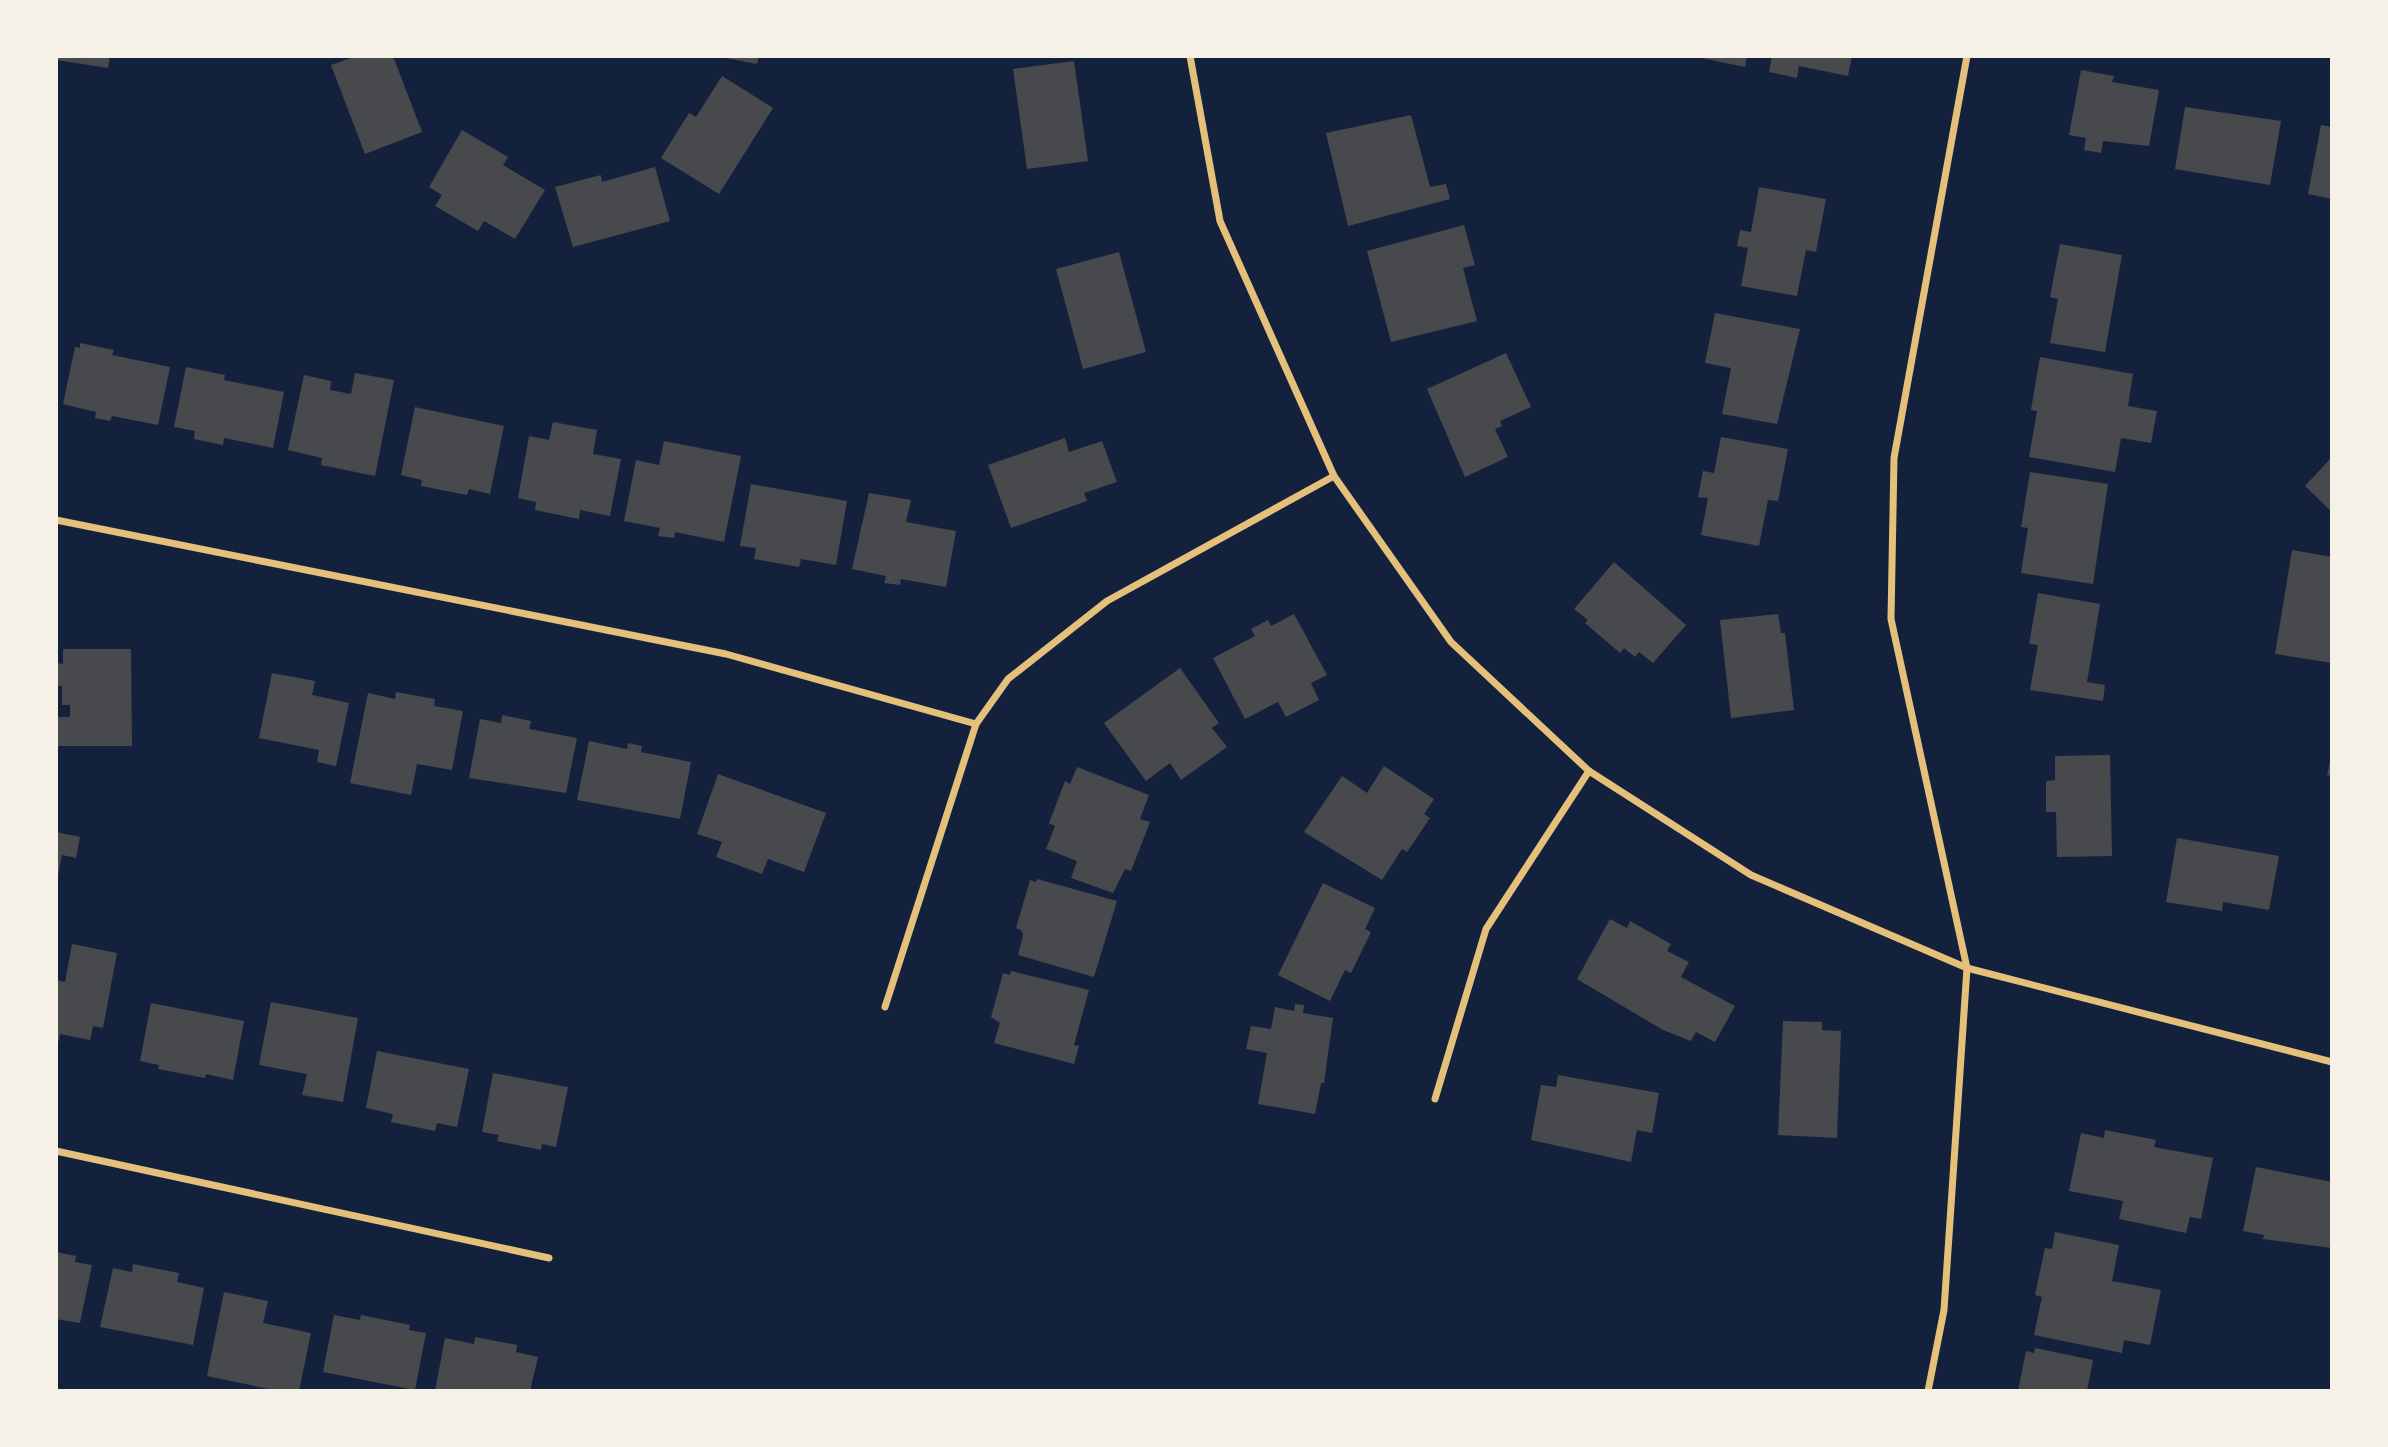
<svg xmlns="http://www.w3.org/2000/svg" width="2388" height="1447" font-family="Lato,sans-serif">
	<rect width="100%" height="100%" fill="#14213d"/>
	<!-- building -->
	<g fill="#48494c">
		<polygon points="56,56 110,56 108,68 56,60"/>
		<polygon points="356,56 393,56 422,132 365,154 331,65"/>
		<polygon points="715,56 759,56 757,64"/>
		<polygon points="1692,56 1747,56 1745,67"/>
		<polygon points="1772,56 1852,56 1848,76 1799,66 1797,78 1769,72"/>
		<polygon points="1074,61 1088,161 1027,169 1013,69"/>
		<polygon points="2081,70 2114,76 2112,82 2159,90 2149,146 2103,141 2101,153 2084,150 2086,138 2069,135"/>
		<polygon points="722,76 773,108 719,194 661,158 689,113 696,117"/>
		<polygon points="2185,107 2281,121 2270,185 2175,169"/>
		<polygon points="1411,115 1430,187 1446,184 1450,199 1348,226 1326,133"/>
		<polygon points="2321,125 2332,127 2332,199 2308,194"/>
		<polygon points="462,130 508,157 503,165 545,190 515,239 484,221 478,231 435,206 442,195 429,187"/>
		<polygon points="655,167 670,221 573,247 555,187 601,175 602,182"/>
		<polygon points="1759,187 1826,199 1816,252 1806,250 1797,296 1741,286 1748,248 1737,246 1740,230 1751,232"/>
		<polygon points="1464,225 1475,265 1463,268 1477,321 1391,342 1367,251"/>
		<polygon points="2060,244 2122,255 2105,352 2050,343 2058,299 2050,297"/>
		<polygon points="1119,252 1146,352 1083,369 1056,269"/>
		<polygon points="1715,313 1800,329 1777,424 1722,414 1731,368 1705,363"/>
		<polygon points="80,343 114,350 112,355 170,367 158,425 112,416 110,421 95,418 96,412 63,404 75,347 80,348"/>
		<polygon points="1506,353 1531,407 1500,421 1502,426 1495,429 1508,457 1465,477 1427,389"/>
		<polygon points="2040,357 2133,374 2128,406 2157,411 2151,443 2121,438 2115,472 2029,457 2037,411 2031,410"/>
		<polygon points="186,367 225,375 224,380 284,392 273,448 224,438 223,445 194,439 195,431 174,427"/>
		<polygon points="355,373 394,380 375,476 321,465 322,458 288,450 304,375 331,381 330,390 351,394"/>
		<polygon points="415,407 504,426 490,494 469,489 467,495 421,486 422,480 401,475"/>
		<polygon points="553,422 597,430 593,454 621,459 610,516 580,510 579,519 535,510 536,502 518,498 529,436 549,440"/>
		<polygon points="1721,437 1788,449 1778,501 1768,500 1759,546 1701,535 1708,498 1698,497 1703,471 1714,473"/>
		<polygon points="1065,438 1069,452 1102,441 1117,482 1084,493 1087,501 1011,528 988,465"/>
		<polygon points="664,441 741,456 724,542 675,532 674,538 658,536 660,528 624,521 636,460 659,465"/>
		<polygon points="2332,457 2332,512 2305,486"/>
		<polygon points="2030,472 2108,484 2093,584 2021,573 2028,528 2021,527"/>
		<polygon points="751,484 847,501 836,565 801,559 799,567 754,559 756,548 740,546"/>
		<polygon points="869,493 911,500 906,522 956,531 946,587 901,579 900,585 884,583 886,576 852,569"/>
		<polygon points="2292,550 2332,557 2332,663 2275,654"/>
		<polygon points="1614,562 1686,625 1653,663 1639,652 1635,657 1624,648 1620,653 1585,623 1588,620 1574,609"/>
		<polygon points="2038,593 2100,604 2087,682 2105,685 2103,701 2030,690 2038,645 2029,644"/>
		<polygon points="1294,614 1327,675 1311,683 1319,700 1286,717 1278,702 1245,719 1213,658 1255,636 1251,629 1268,620 1271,626"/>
		<polygon points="1778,614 1781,633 1785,633 1794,710 1731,718 1720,620"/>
		<polygon points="63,649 131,649 132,746 57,746 57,717 70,717 70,705 62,705 62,686 56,686 56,663 63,664"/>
		<polygon points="1180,668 1219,723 1212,728 1227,747 1181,780 1170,763 1146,781 1104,723"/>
		<polygon points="272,673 315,681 312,695 349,703 336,766 317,762 319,750 259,738"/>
		<polygon points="396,692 435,699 434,706 463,711 452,770 417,764 411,795 350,783 368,693 395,699"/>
		<polygon points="502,715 531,721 529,729 577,738 566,793 469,778 480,719 501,723"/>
		<polygon points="589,741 627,749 628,743 642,746 641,752 691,762 680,819 577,800"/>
		<polygon points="2110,755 2112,856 2057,857 2056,812 2046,812 2046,781 2055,780 2055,756"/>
		<polygon points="2331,756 2332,756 2332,776 2327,775"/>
		<polygon points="1384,766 1434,799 1424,814 1430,818 1407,852 1402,849 1382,880 1304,832 1342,776 1367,793"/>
		<polygon points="1077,767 1149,795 1140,819 1150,822 1131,871 1125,869 1113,893 1071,878 1077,861 1046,849 1055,826 1049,823 1065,781 1070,784"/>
		<polygon points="718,774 826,813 804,872 768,859 762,874 716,857 722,842 697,834"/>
		<polygon points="56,832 80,837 76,858 62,855 57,881"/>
		<polygon points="2177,838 2279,856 2269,910 2223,902 2222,911 2166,902"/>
		<polygon points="1037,879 1117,901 1094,977 1018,955 1023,935 1021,930 1016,928 1030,880 1036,882"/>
		<polygon points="1323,883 1375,908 1365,929 1371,932 1351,973 1345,970 1330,1001 1278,975"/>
		<polygon points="1610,919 1627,928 1630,921 1671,944 1667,951 1689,962 1681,977 1735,1006 1715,1042 1696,1032 1691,1041 1663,1030 1577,979"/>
		<polygon points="72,944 117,953 103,1028 93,1026 90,1040 60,1034 59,1041 56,1041 56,980 65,982"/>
		<polygon points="1011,971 1089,990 1074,1045 1079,1046 1074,1064 994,1043 1000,1023 991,1017 1003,973 1010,975"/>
		<polygon points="271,1002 358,1018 343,1102 302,1095 307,1074 259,1065"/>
		<polygon points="151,1003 244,1021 233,1080 206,1074 205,1078 158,1069 159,1065 140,1061"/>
		<polygon points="1295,1004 1304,1005 1303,1013 1333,1018 1324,1083 1321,1083 1315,1114 1258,1104 1267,1053 1246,1049 1251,1026 1271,1029 1275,1007 1294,1011"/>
		<polygon points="1783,1021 1822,1022 1822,1030 1841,1031 1837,1138 1778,1135"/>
		<polygon points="377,1051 469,1069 457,1127 437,1123 435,1131 391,1122 393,1114 366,1108"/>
		<polygon points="493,1073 568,1087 556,1147 542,1144 541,1150 497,1141 499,1135 482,1132"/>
		<polygon points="1558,1075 1659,1093 1652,1133 1637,1130 1631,1162 1531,1140 1541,1085 1556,1087"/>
		<polygon points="2105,1130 2156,1140 2154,1147 2213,1158 2201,1219 2190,1217 2186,1233 2119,1219 2123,1201 2069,1191 2081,1133 2104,1138"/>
		<polygon points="2256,1167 2332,1182 2332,1248 2263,1239 2264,1235 2243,1231"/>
		<polygon points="2055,1232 2119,1245 2112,1281 2161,1290 2150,1345 2124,1340 2122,1353 2034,1335 2042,1297 2035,1295 2045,1248 2052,1249"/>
		<polygon points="56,1252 76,1256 75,1262 92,1265 80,1323 56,1319"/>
		<polygon points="133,1264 179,1273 177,1282 204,1288 193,1345 100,1327 113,1268 132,1272"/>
		<polygon points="224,1292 268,1301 263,1323 311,1333 299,1391 278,1391 207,1376"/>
		<polygon points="334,1315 360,1320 361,1315 410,1325 409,1330 426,1333 415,1390 323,1372"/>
		<polygon points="475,1337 517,1345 516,1352 538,1357 530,1391 435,1391 445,1338 474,1344"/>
		<polygon points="2035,1348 2093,1360 2087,1391 2018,1391 2026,1351 2034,1353"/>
	</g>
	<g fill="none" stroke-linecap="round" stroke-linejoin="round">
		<!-- minor -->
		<g stroke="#e5c07b" stroke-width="7">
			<polyline points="1190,56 1220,221 1334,476 1451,642 1589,771 1751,875 1967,968 2332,1062"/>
			<polyline points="56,520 726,654 976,724"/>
			<polyline points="885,1007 976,724 1008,679 1107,601 1334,476"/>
			<polyline points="1435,1099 1486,929 1589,771"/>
			<polyline points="56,1151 549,1258"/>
			<polyline points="1928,1391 1944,1310 1967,968 1891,619 1894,458 1967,56"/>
		</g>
	</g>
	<!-- border -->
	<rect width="2388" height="1447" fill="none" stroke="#f6f1e7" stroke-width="116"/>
</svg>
